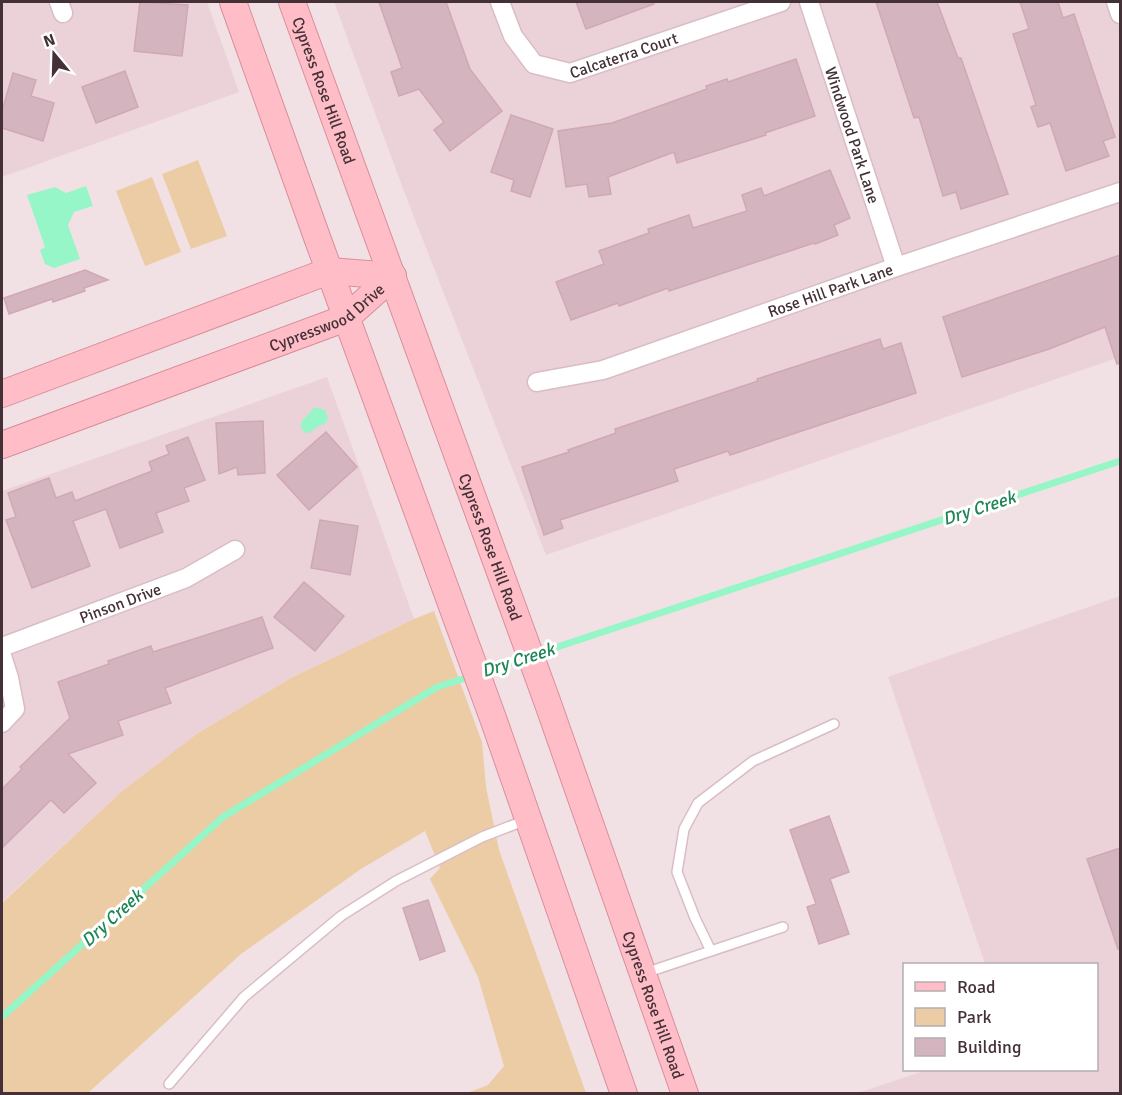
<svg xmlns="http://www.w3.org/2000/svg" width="1122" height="1095" font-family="Signika,sans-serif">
	<rect width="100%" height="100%" fill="#f2e1e4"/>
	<!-- residential -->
	<g fill="#ebd2d8">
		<polygon points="2,2 207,2 239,92 2,177"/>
		<polygon points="334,2 1120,2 1120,357 546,555 405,194"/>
		<polygon points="327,377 414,619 291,678 198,733 121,792 2,902 2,491"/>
		<polygon points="1120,596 1120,1093 855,1094 927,1070 1096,1070 1096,964 985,964 888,677"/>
	</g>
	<!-- green -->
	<g fill="#ebcca5">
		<polygon points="198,160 227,236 191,249 162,174"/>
		<polygon points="152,177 181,252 145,266 116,191"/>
		<polygon points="434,611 482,742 486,787 499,850 586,1093 467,1093 488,1085 504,1066 478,977 430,879 440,868 425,831 361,869 241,954 88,1093 2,1094 2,903 121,792 198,733 291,678 414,619"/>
	</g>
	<!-- water -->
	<g fill="#96f6c7">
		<polygon points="86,186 93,206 74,212 68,225 80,259 54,268 45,264 40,250 45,247 27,195 55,187 66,193"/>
		<path d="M315,407L325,410C330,420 328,423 319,426C313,429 312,433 305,433L301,428V422Z"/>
	</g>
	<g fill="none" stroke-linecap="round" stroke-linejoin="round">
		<!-- stream -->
		<g stroke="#96f6c7" stroke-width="7">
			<polyline points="536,654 1120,461"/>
			<polyline points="482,672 526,658"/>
			<polyline points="2,1017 223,817 437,687 472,676"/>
		</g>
	</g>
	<!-- building -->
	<g fill="#d4b5bf" stroke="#d0a8b4" stroke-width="1.5">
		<polygon points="140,2 188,5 182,56 134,51"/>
		<polygon points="379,2 446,2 470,69 502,111 450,151 434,130 444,122 419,89 399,96 391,72 402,68"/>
		<polygon points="576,2 654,2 654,4 586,29"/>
		<polygon points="876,2 937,2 958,58 961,58 1008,194 961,209 956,192 943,196 919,117 914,118"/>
		<polygon points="1020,2 1058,2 1063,18 1074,14 1115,137 1103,141 1109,156 1066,171 1050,123 1038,127 1031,107 1036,105 1013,34 1029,29"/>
		<polygon points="796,59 815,116 765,133 766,135 677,163 674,152 608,177 611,194 589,197 587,184 566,187 558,131 612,123 707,89 706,86 727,79 728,82"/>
		<polygon points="125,71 138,107 96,123 82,87"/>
		<polygon points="13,73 36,80 31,96 54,103 43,141 2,128 2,111"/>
		<polygon points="511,115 553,129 530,197 511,191 514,180 491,172"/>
		<polygon points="830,170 850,218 834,225 838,235 815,244 814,243 669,291 668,288 619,306 618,303 571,320 556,282 604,264 599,251 649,233 648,229 689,215 693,228 747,211 742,195 761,188 764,196"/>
		<polygon points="1120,255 1120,363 1117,364 1105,327 1049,349 962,377 943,317"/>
		<polygon points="85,270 108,280 84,288 85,291 53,302 52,299 9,314 4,298"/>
		<polygon points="880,339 883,349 901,343 916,393 730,455 728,451 674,469 678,481 560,520 563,528 544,535 522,467 569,452 568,450 616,433 615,429 758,381 757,379"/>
		<polygon points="263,421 265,473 238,475 237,467 219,474 216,423"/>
		<polygon points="326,432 357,467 309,510 277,475"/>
		<polygon points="188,437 205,480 184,488 189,501 156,513 163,532 120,548 106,509 73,521 90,566 32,588 6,520 16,517 8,493 49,478 56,498 72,492 75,501 152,471 149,462 169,454 166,446"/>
		<polygon points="320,520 358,526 350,575 311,568"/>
		<polygon points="304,582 344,616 315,651 274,617"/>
		<polygon points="262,617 273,648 165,688 171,703 118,721 123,735 68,754 96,783 64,813 51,800 2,848 2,789 22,769 20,767 70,718 58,682 109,664 108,661 151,646 153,652"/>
		<polygon points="829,816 849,872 830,879 849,934 819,944 807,907 816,904 790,830"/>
		<polygon points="1120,848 1120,948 1118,949 1087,859"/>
		<polygon points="428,900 445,951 420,960 403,908"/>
	</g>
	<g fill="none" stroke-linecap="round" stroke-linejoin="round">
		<defs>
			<g id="lane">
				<polyline points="711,951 695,918 677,872 684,829 698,803 753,761 834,724"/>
				<polyline points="645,973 783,927"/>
				<polyline points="169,1084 244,997 341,916 396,881 482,837 526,820"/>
			</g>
			<g id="street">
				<polyline points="59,2 63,13"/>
				<path id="s1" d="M500,2L513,36L534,64L570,73L781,2"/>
				<path id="s2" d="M809,2L896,267"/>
				<polyline points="1116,2 1120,14"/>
				<path id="s3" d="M537,382L603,370L896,267L1120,192"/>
				<path id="s4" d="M2,647L186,578L235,550"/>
				<polyline points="2,656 9,678 15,709 2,723"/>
			</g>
			<g id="secondary">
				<polyline points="233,2 318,240 494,721 624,1094"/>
				<path id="s5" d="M292,2L547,701L685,1094"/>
				<polyline points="2,394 329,271 393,276"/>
				<path id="s6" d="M2,445L346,318L393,276"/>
			</g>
		</defs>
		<!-- lane casing -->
		<use href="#lane" stroke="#d9bdc4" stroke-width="12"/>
		<!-- street casing -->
		<use href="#street" stroke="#d9bdc4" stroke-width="21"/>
		<!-- secondary casing -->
		<use href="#secondary" stroke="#d98e9b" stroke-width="28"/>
		<!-- lane -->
		<use href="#lane" stroke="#fff" stroke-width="9"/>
		<!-- street -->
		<use href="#street" stroke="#fff" stroke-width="18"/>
		<!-- secondary -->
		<use href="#secondary" stroke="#ffbec7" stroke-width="26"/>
	</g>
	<g text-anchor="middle" stroke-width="6" stroke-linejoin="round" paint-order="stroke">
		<!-- street labels -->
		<g font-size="16" fill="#443137" stroke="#fff">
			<text dy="6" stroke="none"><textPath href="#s1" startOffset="165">Calcaterra Court</textPath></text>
			<text dy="6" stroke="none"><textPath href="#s5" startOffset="94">Cypress Rose Hill Road</textPath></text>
			<text dy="6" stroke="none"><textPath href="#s2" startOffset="140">Windwood Park Lane</textPath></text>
			<text dy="6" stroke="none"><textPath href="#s3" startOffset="308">Rose Hill Park Lane</textPath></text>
			<text dy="6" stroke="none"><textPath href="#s6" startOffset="350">Cypresswood Drive</textPath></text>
			<text dy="6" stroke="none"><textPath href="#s5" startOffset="580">Cypress Rose Hill Road</textPath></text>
			<text dy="6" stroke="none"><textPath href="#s4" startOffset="126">Pinson Drive</textPath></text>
			<text dy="6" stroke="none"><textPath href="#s5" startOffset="1066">Cypress Rose Hill Road</textPath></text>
		</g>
		<!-- water labels -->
		<g font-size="18" font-style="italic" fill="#1e8554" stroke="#fff">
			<text transform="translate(979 508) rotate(-18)" y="6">Dry Creek</text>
			<text transform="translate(518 660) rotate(-18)" y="6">Dry Creek</text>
			<text transform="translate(112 918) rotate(-42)" y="6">Dry Creek</text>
		</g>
	</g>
	<!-- border -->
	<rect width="1122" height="1095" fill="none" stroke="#443137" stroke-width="6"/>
	<!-- legend -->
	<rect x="903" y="963" width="195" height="108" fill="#ffffff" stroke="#b4adaf" stroke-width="1.5"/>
	<rect x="915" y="982" width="30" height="9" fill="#ffbec7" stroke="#b4adaf" stroke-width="1.5"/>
	<text x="957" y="993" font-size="18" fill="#443137">Road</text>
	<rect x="915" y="1008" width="30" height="18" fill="#ebcca5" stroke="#b4adaf" stroke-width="1.5"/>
	<text x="957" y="1023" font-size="18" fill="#443137">Park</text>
	<rect x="915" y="1038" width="30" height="18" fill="#d4b5bf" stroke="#b4adaf" stroke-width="1.5"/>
	<text x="957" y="1053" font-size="18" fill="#443137">Building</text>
	<!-- north arrow -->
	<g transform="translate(54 54) rotate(341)" stroke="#ffffff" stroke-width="4.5" paint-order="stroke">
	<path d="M0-4.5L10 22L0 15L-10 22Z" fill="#443137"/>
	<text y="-9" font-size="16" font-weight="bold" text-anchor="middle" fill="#443137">N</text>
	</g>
</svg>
